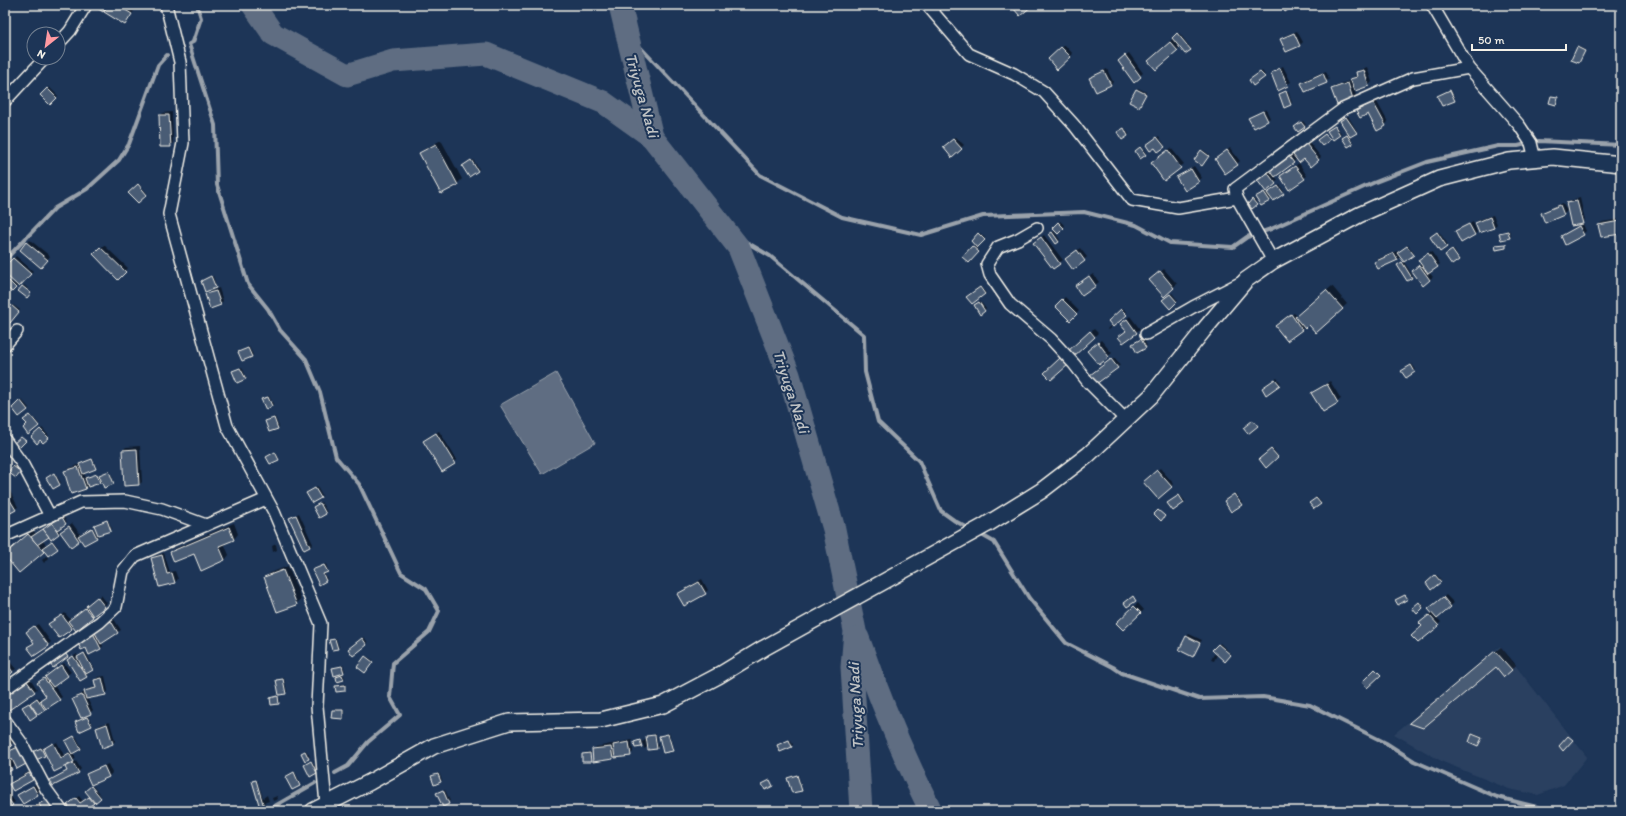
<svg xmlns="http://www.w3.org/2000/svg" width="1626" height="816" font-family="Itim,sans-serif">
	<rect width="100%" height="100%" fill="#1d3557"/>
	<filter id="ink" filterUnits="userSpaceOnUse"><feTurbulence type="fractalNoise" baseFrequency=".025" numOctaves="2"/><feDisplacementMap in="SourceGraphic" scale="8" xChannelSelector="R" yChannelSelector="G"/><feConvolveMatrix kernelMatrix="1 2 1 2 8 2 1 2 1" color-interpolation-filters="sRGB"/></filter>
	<g filter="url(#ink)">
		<!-- built -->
		<polygon fill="#2a4060" points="1500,646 1587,757 1564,785 1538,795 1509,789 1443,762 1394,734"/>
		<!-- water -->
		<polygon fill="#5e6d82" stroke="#9aa2ab" points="556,373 595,443 542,474 500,405"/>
		<!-- shadow -->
		<g fill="#0007">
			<polygon points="109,5 124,5 134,11 125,24"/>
			<polygon points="1297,31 1303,42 1300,45 1287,51 1282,39 1285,36"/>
			<polygon points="1179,33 1191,48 1185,53 1180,47 1177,50 1152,58"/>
			<polygon points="1065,45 1073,54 1057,68 1049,59"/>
			<polygon points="1579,47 1585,50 1579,62 1578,48"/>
			<polygon points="1129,53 1143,73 1134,81 1122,58"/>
			<polygon points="1283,66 1291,82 1279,89 1272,73"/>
			<polygon points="1367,67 1372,82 1369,85 1354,90 1356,95 1353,98 1332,89 1335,86 1352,80 1355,76 1358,75 1357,73 1360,70"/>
			<polygon points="1107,69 1113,82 1110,85 1090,78"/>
			<polygon points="1262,71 1265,75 1253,85 1250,80"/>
			<polygon points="1326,71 1329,79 1326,82 1302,83 1305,80"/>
			<polygon points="49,87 58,96 50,103 41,95"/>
			<polygon points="1138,88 1146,92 1140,105 1131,102"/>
			<polygon points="1451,90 1455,99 1454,100 1439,96"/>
			<polygon points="1288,91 1292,103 1284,106 1280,94"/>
			<polygon points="1376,100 1388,122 1385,125 1368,112 1357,111"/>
			<polygon points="1266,109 1270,118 1267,120 1250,118"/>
			<polygon points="172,112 173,143 170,146 160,116 163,113"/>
			<polygon points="1348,116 1357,131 1349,136 1353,142 1352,143 1344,137 1350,134 1343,120"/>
			<polygon points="1303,121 1306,125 1304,126 1297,126"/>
			<polygon points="1336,126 1341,133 1340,135 1329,130"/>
			<polygon points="1125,128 1129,134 1128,136 1118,132"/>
			<polygon points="1159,136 1165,146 1164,147 1156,146 1148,144"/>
			<polygon points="956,137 964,145 952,156 947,144"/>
			<polygon points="441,140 462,179 457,184 442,192 420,153 425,149"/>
			<polygon points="1309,142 1321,157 1318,160 1297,158 1293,163 1275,176 1278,180 1275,183 1261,177 1291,153 1293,156"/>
			<polygon points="1142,147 1146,153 1141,158 1136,151"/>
			<polygon points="1171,148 1184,164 1164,179 1155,160"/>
			<polygon points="1230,148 1240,161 1237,164 1216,159"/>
			<polygon points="1203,150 1210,155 1203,163 1202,151"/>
			<polygon points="473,160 479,169 477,171 464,165"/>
			<polygon points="1299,163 1307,176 1304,178 1284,174"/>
			<polygon points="1194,166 1202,178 1185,190 1178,177"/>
			<polygon points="139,184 147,193 138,201 130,193"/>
			<polygon points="1280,185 1284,192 1269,200 1258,196 1266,192 1267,194"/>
			<polygon points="1580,198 1585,220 1582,223 1567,204 1570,201"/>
			<polygon points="1254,199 1257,203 1252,207 1249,204"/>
			<polygon points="1563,203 1567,211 1564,214 1545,221 1542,214 1545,211"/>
			<polygon points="1493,215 1497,224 1494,227 1479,232 1476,223 1479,220"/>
			<polygon points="1621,219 1621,233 1601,236 1599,225 1602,222"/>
			<polygon points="1060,221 1065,226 1058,233 1053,228"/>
			<polygon points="1473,222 1477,232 1475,235 1456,231"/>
			<polygon points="1583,224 1586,231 1583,234 1562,236"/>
			<polygon points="1509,230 1511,236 1510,237 1500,233"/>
			<polygon points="1054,231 1060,240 1056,243 1050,234"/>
			<polygon points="1439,232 1448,245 1440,251 1432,236"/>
			<polygon points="980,233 985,238 977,246 972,241"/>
			<polygon points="1044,235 1063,260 1053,268 1038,240"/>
			<polygon points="30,240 50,256 44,264 21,250"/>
			<polygon points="104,245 128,268 118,278 94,254"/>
			<polygon points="1408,245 1414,253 1413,254 1401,256 1397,260 1375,262 1378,259 1397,251 1398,253"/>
			<polygon points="974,246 979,250 969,262 964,257"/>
			<polygon points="1080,248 1087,257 1074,269 1069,256"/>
			<polygon points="1454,250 1459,259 1458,260 1447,254"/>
			<polygon points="1431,251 1440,264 1429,272 1433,277 1423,284 1416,268 1422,263 1419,260"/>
			<polygon points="16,256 33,271 12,291 6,286 10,281 15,284 16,283 5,273 5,268"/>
			<polygon points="1404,262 1413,276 1408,280 1400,264"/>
			<polygon points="1164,269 1177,284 1164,295 1154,277"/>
			<polygon points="1093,274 1099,282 1082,295 1079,284"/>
			<polygon points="213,276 216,286 215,287 202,281"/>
			<polygon points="24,285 31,292 26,297 20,290"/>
			<polygon points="1332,286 1347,304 1316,332 1309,324 1287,340 1278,325 1294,313 1297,316"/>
			<polygon points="981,287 986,293 985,294 969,296"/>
			<polygon points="219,288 223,301 220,304 206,294 209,292"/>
			<polygon points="1172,293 1178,301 1170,307 1164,300"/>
			<polygon points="1065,297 1079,311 1070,320 1056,306"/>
			<polygon points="980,301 986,309 980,313 975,306"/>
			<polygon points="13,305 20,310 10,322 5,318 5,313"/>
			<polygon points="1123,308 1127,313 1108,330 1107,329 1112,324 1109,321"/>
			<polygon points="1130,316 1140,329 1123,342 1126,331 1121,324"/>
			<polygon points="1094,329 1098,333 1074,356 1070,351"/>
			<polygon points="1143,338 1147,346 1137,352 1134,343"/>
			<polygon points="1101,340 1112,353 1099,364 1091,348"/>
			<polygon points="249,347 253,355 252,356 239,352"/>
			<polygon points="1115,358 1120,365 1117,368 1093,374"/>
			<polygon points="1412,364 1416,370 1406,376 1404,370"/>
			<polygon points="242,367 246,377 245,378 235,371"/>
			<polygon points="1277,378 1281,383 1279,384 1264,387"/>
			<polygon points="1330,381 1341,399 1323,411 1313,393"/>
			<polygon points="269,396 273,404 272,406 263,399"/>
			<polygon points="22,400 29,408 19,416 13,408"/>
			<polygon points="31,415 39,424 28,433 28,424 25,420"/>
			<polygon points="275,417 279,427 278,428 267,421"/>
			<polygon points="42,428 49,436 43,442 40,439 32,437"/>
			<polygon points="439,431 457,460 442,471 424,441"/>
			<polygon points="140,446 142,482 139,485 123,450 126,447"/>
			<polygon points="1273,449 1278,456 1266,466 1261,459"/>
			<polygon points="276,452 279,458 278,459 268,456"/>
			<polygon points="93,459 96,467 84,473 86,478 98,474 99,477 110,471 114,482 113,483 102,480 99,483 85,488 65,472 68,469"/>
			<polygon points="15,465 21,470 16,477 10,471"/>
			<polygon points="1160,468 1174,484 1171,487 1147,479"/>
			<polygon points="55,473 61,483 53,488 49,477"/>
			<polygon points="317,487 322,496 313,502 309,492"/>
			<polygon points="9,489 18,507 5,515 5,491"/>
			<polygon points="1236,494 1242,503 1241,504 1226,500"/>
			<polygon points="1180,495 1185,501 1184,503 1170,502"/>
			<polygon points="1317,497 1321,502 1314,508 1310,504"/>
			<polygon points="321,502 327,512 320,517 315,506"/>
			<polygon points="299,513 313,544 310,547 291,518"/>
			<polygon points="63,516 67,522 57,528 60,532 51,539 49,535 42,540 47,546 53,541 58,547 45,549 19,572 10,551 33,530 36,534"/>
			<polygon points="108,520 112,529 110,530 96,525"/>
			<polygon points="72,523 81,535 93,528 98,536 84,544 81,538 71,545 61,532"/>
			<polygon points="234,523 238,534 234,539 224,543 229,555 225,560 194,553 171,552 176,548"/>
			<polygon points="276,544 277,550 273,552 272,546"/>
			<polygon points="164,553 170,572 175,571 178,579 175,582 160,586 152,559 155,556"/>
			<polygon points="46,556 49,558 44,563 42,560"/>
			<polygon points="326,564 328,570 324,573 327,579 325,581 313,570"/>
			<polygon points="288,566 301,599 296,604 265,578 270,573"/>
			<polygon points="1437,575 1441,580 1431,588 1427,583"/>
			<polygon points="702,579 708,590 705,593 678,594"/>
			<polygon points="101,595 107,603 104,606 76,629 73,626 59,637 53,622 65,613 71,620"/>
			<polygon points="1446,595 1454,603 1437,618 1441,622 1438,625 1424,626 1423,620 1433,612 1433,606"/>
			<polygon points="1420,602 1424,606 1417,612 1413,608"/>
			<polygon points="1138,603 1144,610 1123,629 1117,623"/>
			<polygon points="114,619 121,630 101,642 103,646 100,649 86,647 78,641"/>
			<polygon points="38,624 51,642 48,645 31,645 34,643 30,629"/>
			<polygon points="1189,634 1202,640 1193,655 1186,637"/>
			<polygon points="364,637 368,643 353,654 350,648"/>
			<polygon points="336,638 339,647 337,648 330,640"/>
			<polygon points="1220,643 1231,654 1225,661 1213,650"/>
			<polygon points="1501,647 1516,665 1512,670 1496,666 1415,718"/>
			<polygon points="86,653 94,668 88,671 89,673 81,680 71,658 77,654 78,657"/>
			<polygon points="1214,654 1217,655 1214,661 1211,660"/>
			<polygon points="5,656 16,669 5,675"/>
			<polygon points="366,656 373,660 366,670 365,657"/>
			<polygon points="64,663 71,672 54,685 62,697 36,714 24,706 38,697 41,701 47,695 42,680"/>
			<polygon points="343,665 345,671 343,672 333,669"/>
			<polygon points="343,674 345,678 343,679 337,677"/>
			<polygon points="105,676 108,691 105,694 87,698 93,710 90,713 73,699 85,692 88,689 96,687 95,680 98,677"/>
			<polygon points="30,678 37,689 34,691 5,702 5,696"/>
			<polygon points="284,678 287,692 280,694 277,681"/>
			<polygon points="346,684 345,690 336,686 338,685"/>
			<polygon points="279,696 280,702 272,704 271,698"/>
			<polygon points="334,709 344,710 344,717 343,718 333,710"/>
			<polygon points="88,716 92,724 91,725 77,721"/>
			<polygon points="110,722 115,741 112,744 97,728 100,725"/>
			<polygon points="669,733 673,749 672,750 660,736"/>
			<polygon points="10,734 14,742 5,749 5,737"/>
			<polygon points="656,734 658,747 657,748 649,746 644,749 643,744 641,746 635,742 641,740 642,742 647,739 648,736"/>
			<polygon points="1474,734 1482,737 1479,743 1473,735"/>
			<polygon points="76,736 82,748 73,753 76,758 71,763 76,761 81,769 78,772 51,780 68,770 66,767 71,762 46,753 44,755 35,751 42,747 43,750 57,742 64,755 72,751 68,740"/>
			<polygon points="632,740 633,752 630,755 615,755 612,758 593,750 596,747"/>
			<polygon points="791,740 793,745 791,746 778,745"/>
			<polygon points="21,745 28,761 25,764 16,765 5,772 5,752"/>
			<polygon points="306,750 310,757 305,760 302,753"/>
			<polygon points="591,752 590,761 583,754 584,753"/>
			<polygon points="312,761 318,771 316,772 306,764"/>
			<polygon points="108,764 112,773 109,776 91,784 87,775 90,772"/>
			<polygon points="32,770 36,776 33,779 13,789 10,784 13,781"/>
			<polygon points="295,772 301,784 293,789 288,776"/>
			<polygon points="439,773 442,780 440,782 432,776"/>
			<polygon points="798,775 802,789 801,790 790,777"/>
			<polygon points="257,780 263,798 267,795 269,801 264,803 263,806 254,781"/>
			<polygon points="36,784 40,791 37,794 19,795"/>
			<polygon points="93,786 101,796 82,811 73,811 71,802 79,796 83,801 91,796 87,791"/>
			<polygon points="6,790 15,802 5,811 5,791"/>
			<polygon points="445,790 450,801 443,805 439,792"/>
			<polygon points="277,796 278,799 273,801 272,798"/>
			<polygon points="48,799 58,811 29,811 41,803"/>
			<polygon points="119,807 122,811 112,811"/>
			<polygon points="13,808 15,811 9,811"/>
		</g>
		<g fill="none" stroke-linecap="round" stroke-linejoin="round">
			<!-- stream -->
			<g stroke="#9aa2ab" stroke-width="4">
				<polyline points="197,5 201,18 193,42 189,44 215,125 217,185 248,284 268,309 280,330 306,359 320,392 336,457 359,484 401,573 426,589 439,611 429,632 393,663 390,697 400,715 368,742 348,766 335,773"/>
				<polyline points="627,33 760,175 842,217 921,235 983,216 1084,212 1136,225 1170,243 1233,247 1247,237 1271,229 1373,183 1427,162 1498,146 1518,146 1539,141 1621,145"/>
				<polyline points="724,229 770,256 864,335 865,372 878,422 919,461 941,511 955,521 970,529"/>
				<polyline points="5,260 55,208 87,189 119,160 129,144 158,65 167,55"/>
				<polyline points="978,533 994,542 1029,598 1066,643 1113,667 1122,673 1199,699 1263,697 1310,705 1386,743 1414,761 1497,797 1553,811"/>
				<polyline points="266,811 315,783"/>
			</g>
			<!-- river -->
			<g stroke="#5e6d82" stroke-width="23">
				<polyline points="253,5 273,34 347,75 393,61 486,54 603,102 652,137"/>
				<polyline points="620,5 652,137 739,248 789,375 834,529 855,631 852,667 861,811"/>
				<path d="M858,638C879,697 903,755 931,811"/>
			</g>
		</g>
		<!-- building -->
		<g fill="#485b74" stroke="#f4f1e8">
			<polygon points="93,5 107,5 103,12"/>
			<polygon points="108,5 117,5 132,14 125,25 104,12"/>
			<polygon points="1017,5 1033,5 1020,16 1013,8"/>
			<polygon points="1281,5 1295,5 1285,12"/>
			<polygon points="1177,33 1191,50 1185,54 1172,38"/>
			<polygon points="1294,33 1300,46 1286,52 1280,39"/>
			<polygon points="1170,42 1178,51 1156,70 1148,61"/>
			<polygon points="1061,47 1071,57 1057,70 1048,59"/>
			<polygon points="1577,47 1585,51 1579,63 1571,60"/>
			<polygon points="1125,55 1141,77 1134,83 1118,61"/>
			<polygon points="1280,68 1288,86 1278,91 1271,73"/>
			<polygon points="1364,70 1369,86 1355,91 1350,79 1357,77 1356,72"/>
			<polygon points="1104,71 1111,85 1096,92 1089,78"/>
			<polygon points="1260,72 1265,77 1253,86 1249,80"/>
			<polygon points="1323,73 1327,83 1305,92 1301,83"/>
			<polygon points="1348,83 1353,99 1337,105 1331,89"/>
			<polygon points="47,88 57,98 50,105 40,95"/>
			<polygon points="1136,89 1146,94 1139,107 1129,102"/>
			<polygon points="1450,90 1455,101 1442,106 1437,96"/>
			<polygon points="1286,91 1291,105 1284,108 1279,94"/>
			<polygon points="1551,96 1558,97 1556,105 1549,103"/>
			<polygon points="1373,102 1386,126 1377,131 1368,114 1360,118 1356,111"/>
			<polygon points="1263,111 1268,121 1254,128 1248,118"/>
			<polygon points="159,115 169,115 171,147 160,147"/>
			<polygon points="1346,117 1357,133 1350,137 1340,121"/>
			<polygon points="1301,122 1305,127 1298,132 1294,127"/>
			<polygon points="1335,126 1340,135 1333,140 1327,131"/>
			<polygon points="1124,128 1128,136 1122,140 1117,132"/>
			<polygon points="1325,134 1330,140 1322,146 1317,140"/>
			<polygon points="1347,135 1353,144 1348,147 1342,138"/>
			<polygon points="1157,137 1165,147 1158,152 1155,148 1150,151 1146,145"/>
			<polygon points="953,139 962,149 952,158 943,147"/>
			<polygon points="436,144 458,185 441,194 419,153"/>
			<polygon points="1306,144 1319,160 1311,167 1304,159 1299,163 1293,155"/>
			<polygon points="1140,147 1146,155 1140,159 1135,151"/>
			<polygon points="1168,150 1181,168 1164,181 1151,163"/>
			<polygon points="1201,150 1209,156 1202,166 1194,160"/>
			<polygon points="1227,150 1238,165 1225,174 1215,159"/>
			<polygon points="1288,155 1294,163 1275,177 1269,169"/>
			<polygon points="471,160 478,171 469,177 462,166"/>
			<polygon points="1295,166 1305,179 1289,190 1280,176"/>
			<polygon points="1191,169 1199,182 1185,191 1176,177"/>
			<polygon points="1267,172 1276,184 1266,192 1257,180"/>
			<polygon points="138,184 147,195 138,203 128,193"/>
			<polygon points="1278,186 1284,194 1273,201 1267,193"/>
			<polygon points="1264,192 1270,201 1261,206 1255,197"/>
			<polygon points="1252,199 1257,205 1252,209 1248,204"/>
			<polygon points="1577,201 1583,224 1571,226 1566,203"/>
			<polygon points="1560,205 1564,215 1545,223 1541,213"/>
			<polygon points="1490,217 1494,228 1479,233 1475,223"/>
			<polygon points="1620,221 1621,234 1601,237 1598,225"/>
			<polygon points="1058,222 1064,228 1058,234 1052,228"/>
			<polygon points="1469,224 1475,235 1461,243 1455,231"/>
			<polygon points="1579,226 1584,235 1565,245 1561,236"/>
			<polygon points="1508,231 1510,238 1501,240 1499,233"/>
			<polygon points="1052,232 1059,242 1056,244 1049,234"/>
			<polygon points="1437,232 1447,247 1440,252 1430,237"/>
			<polygon points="978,233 985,240 977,248 971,241"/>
			<polygon points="1041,237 1060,264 1053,269 1033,243"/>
			<polygon points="26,242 48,260 41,268 20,250"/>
			<polygon points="1506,244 1506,248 1496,250 1495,245"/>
			<polygon points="972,246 979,252 969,263 962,257"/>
			<polygon points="1407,246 1414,255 1404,262 1397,253"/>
			<polygon points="100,247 126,272 118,280 93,254"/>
			<polygon points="1077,250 1085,261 1073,270 1065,259"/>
			<polygon points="1452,250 1459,260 1452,265 1445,255"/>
			<polygon points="1394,253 1398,260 1378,269 1374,262"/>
			<polygon points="1428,253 1438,267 1428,274 1418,260"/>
			<polygon points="13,258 31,274 19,287 5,274 5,266"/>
			<polygon points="1402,262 1412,278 1407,281 1397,265"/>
			<polygon points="1419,265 1430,280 1423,286 1412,271"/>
			<polygon points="1160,271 1174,288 1164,297 1149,280"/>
			<polygon points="211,276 216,288 205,292 201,281"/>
			<polygon points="1089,276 1096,286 1082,296 1075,286"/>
			<polygon points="9,281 16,288 12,292 5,286"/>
			<polygon points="22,286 31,293 27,298 18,291"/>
			<polygon points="980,287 985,294 972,304 966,297"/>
			<polygon points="1326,290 1343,309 1316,333 1309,325 1305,329 1295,317"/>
			<polygon points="216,291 221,305 210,309 205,294"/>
			<polygon points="1170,294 1177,302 1170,309 1162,300"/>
			<polygon points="1062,299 1077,314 1070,321 1055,306"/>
			<polygon points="979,302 985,311 980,315 974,305"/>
			<polygon points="11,305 19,312 10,323 5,319 5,312"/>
			<polygon points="1121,309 1127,315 1113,327 1108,321"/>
			<polygon points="1291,314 1302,330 1287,341 1275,326"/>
			<polygon points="1127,319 1137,333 1123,343 1118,337 1126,331 1120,324"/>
			<polygon points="1090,331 1095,337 1073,357 1068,351"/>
			<polygon points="1141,339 1146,348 1137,353 1132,344"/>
			<polygon points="1098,342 1109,357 1099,365 1087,351"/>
			<polygon points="248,348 252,357 242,361 238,352"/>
			<polygon points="1060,358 1068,365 1051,380 1044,373"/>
			<polygon points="1111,359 1118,368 1096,384 1090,375"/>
			<polygon points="1411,365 1415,372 1406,378 1401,371"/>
			<polygon points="240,368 246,379 237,383 232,371"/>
			<polygon points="1275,379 1280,385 1266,395 1262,388"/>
			<polygon points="1327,384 1338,403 1323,412 1311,393"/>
			<polygon points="268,397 272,406 266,410 261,399"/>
			<polygon points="20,400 28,410 19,417 12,408"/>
			<polygon points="30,415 39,426 28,435 23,428 27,424 23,420"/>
			<polygon points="274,418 278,429 269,432 265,421"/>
			<polygon points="1253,420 1258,426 1248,434 1243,428"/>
			<polygon points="40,429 49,438 43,443 40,440 37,444 31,437"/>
			<polygon points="436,433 455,464 442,472 423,441"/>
			<polygon points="21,437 26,441 18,449 13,444"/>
			<polygon points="137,449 139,485 124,486 122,450"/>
			<polygon points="1271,449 1278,457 1266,468 1259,459"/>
			<polygon points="275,452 279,460 270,464 266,457"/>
			<polygon points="92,459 96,469 83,474 79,464"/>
			<polygon points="13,466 21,472 16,478 8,472"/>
			<polygon points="78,467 86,489 71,494 64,471"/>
			<polygon points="1157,470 1172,487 1158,499 1143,482"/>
			<polygon points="109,471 114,484 104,488 99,475"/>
			<polygon points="54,473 60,485 53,489 46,478"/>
			<polygon points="97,474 100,483 88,487 85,478"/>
			<polygon points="315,488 321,498 312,503 306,493"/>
			<polygon points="5,492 16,510 5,516"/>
			<polygon points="1234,494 1242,505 1231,512 1224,501"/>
			<polygon points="1179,495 1184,503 1173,511 1167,503"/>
			<polygon points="1316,498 1321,504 1314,509 1309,503"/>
			<polygon points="320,503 326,514 319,518 313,507"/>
			<polygon points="1158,510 1165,516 1161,521 1154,514"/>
			<polygon points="296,515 310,547 304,550 289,518"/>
			<polygon points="62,517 66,524 57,530 52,523"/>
			<polygon points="107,520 111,531 98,535 94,525"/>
			<polygon points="52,523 59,534 51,540 43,529"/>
			<polygon points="69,526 79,541 71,547 60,532"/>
			<polygon points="229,527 234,540 219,546 225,560 201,571 194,554 174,562 170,552"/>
			<polygon points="92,528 97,538 84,545 78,536"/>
			<polygon points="43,529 49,537 37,545 31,537"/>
			<polygon points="28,534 44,552 19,573 5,556 5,554"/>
			<polygon points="52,541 58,549 48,556 42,548"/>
			<polygon points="162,555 167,574 172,573 175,583 159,587 151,558"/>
			<polygon points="324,565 328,572 323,574 326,581 319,585 312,570"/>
			<polygon points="283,570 297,605 277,612 264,577"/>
			<polygon points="1435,575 1441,582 1431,590 1426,583"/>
			<polygon points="699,582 706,594 684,606 677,594"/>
			<polygon points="1405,595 1408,599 1398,605 1395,600"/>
			<polygon points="1133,596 1136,601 1127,607 1124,603"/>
			<polygon points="97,597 105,607 93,616 86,606"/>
			<polygon points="1443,597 1451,607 1437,619 1428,609"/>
			<polygon points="1419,602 1423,608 1417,614 1412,608"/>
			<polygon points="1134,606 1141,613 1123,630 1116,623"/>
			<polygon points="85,608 93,617 76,631 68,621"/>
			<polygon points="62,615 72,629 59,638 48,624"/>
			<polygon points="1429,615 1439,626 1418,643 1411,636 1422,626 1419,623"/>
			<polygon points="111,621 118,633 101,644 94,631"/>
			<polygon points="34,626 49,646 34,656 27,647 34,643 26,632"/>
			<polygon points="93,633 101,649 89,655 86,648 81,650 77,641"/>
			<polygon points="1186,636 1200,643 1193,657 1179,650"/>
			<polygon points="362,638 367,645 353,656 348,649"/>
			<polygon points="335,639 338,649 332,650 329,640"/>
			<polygon points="1218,644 1231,655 1225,662 1212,650"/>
			<polygon points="63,650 68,657 53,668 48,661"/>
			<polygon points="1495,651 1512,670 1504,677 1496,667 1423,728 1409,723"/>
			<polygon points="84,653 93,670 86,674 77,657"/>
			<polygon points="73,656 87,677 80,681 67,660"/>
			<polygon points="365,656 373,662 365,673 357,667"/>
			<polygon points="5,662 13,672 7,677 5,675"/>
			<polygon points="61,665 68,676 53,687 45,677"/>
			<polygon points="342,666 344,673 334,676 332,668"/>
			<polygon points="1375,669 1381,675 1367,688 1362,682"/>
			<polygon points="342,675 344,680 337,682 336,677"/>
			<polygon points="44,678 60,700 46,709 40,700 46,696 37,683"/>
			<polygon points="102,678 106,695 86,699 84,691 96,688 94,680"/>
			<polygon points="283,679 286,694 279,695 276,680"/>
			<polygon points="26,680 35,692 9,710 5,704 5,696"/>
			<polygon points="345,685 345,691 336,692 335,686"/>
			<polygon points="82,695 91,714 81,718 72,699"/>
			<polygon points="278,696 279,704 271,705 270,698"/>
			<polygon points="37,698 45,710 38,715 30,703"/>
			<polygon points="29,703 37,715 30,720 22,707"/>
			<polygon points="332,710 343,710 343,719 331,718"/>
			<polygon points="87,717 92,726 79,732 75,722"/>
			<polygon points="107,724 113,744 102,748 96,728"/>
			<polygon points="668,734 673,751 663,753 659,736"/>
			<polygon points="1472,734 1482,738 1478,746 1469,742"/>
			<polygon points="655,735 657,749 648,750 646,736"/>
			<polygon points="74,736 81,749 72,754 65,741"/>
			<polygon points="1568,736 1573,740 1563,751 1559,746"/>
			<polygon points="5,737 6,737 12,746 5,750"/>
			<polygon points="640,740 642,747 635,748 634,742"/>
			<polygon points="789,740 792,747 780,752 777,745"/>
			<polygon points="629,742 631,756 615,758 613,745"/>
			<polygon points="53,743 61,758 69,753 74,762 54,772 43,749"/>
			<polygon points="18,747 26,764 17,769 12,759 8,761 12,770 5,773 5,753"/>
			<polygon points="611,747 613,759 593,762 592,749"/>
			<polygon points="41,748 45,756 36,760 32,752"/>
			<polygon points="305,751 309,759 305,761 301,753"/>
			<polygon points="590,753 591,762 582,762 582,754"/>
			<polygon points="311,761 317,773 310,777 304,765"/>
			<polygon points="73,763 79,773 53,786 50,780 67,771 65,767"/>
			<polygon points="104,766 109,777 91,785 86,774"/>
			<polygon points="294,772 300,786 292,790 285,777"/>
			<polygon points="29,773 33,780 13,791 9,784"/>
			<polygon points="438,774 441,782 434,785 431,776"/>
			<polygon points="797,775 802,791 792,793 787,778"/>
			<polygon points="256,780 264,807 260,808 252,781"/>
			<polygon points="770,780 773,786 765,790 762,784"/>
			<polygon points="33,786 38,795 23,804 17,795"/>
			<polygon points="91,786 101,798 95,803 85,791"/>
			<polygon points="443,790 449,804 443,807 436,793"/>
			<polygon points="5,795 13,805 6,811 5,811"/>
			<polygon points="89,797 94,803 84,811 72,811 67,805 76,798 80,803"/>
			<polygon points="47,799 53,810 43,811 39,804"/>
		</g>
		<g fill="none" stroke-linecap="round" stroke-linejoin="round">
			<defs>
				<g id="minor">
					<polyline points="166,5 180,62 183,143 169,214 227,426 274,512 321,624 317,706 326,804"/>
					<polyline points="927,5 969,54 1014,74 1044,92 1074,125 1132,200 1178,208 1237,198 1273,261"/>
					<polyline points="1432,5 1469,68 1519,125 1531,143 1535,159"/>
					<polyline points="58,44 70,31 86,5"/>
					<polyline points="5,101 45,58"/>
					<polyline points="1237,198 1235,189 1343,109 1413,78 1469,68"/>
					<polyline points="1037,228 1018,239 998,247 987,264 990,275 1010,304 1051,339 1074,364 1088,382 1126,420"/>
					<polyline points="1146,334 1193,307 1242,282"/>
					<polyline points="5,345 17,331"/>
					<polyline points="5,440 23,465 50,516"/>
					<polyline points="5,536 81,502 125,501 162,509 206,525"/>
					<polyline points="5,689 100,622 116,607 123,571 135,556 266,499"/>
					<polyline points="5,720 21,742 46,789 62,811"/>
				</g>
				<polyline id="secondary" points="313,811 370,782 434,746 509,722 601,720 663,705 718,676 764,648 986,525 1041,491 1088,455 1151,396 1203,331 1246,280 1273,261 1359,215 1439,179 1509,161 1553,157 1621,164"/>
			</defs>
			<!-- minor casing -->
			<use href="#minor" stroke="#f4f1e8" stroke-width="14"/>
			<!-- secondary casing -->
			<use href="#secondary" stroke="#f4f1e8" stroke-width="18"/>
			<!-- minor -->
			<use href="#minor" stroke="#1d3557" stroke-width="11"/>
			<!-- secondary -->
			<use href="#secondary" stroke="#1d3557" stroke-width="15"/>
		</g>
	</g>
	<g text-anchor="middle" stroke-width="4" stroke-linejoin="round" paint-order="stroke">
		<!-- water labels -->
		<g font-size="16" font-style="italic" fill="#c0c3c4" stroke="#1d3557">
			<text transform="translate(643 95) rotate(74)" y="6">Triyuga Nadi</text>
			<text transform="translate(792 391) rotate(72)" y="6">Triyuga Nadi</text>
			<text transform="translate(855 706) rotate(-93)" y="6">Triyuga Nadi</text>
		</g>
	</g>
	<!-- margin -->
	<rect width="1626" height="816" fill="none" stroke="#1d3557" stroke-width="20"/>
	<rect x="10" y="10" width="1606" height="796" fill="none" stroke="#f4f1e8" stroke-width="1.5" filter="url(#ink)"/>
	<!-- north arrow -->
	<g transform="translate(46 46) rotate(210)"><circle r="19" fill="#1d3557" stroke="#738091"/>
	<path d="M0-3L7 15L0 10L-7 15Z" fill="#ff9aa2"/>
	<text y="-6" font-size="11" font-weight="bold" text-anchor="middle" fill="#f4f1e8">N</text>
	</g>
	<!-- scale -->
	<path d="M1472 44v6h94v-6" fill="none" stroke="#f4f1e8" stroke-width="2"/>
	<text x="1478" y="44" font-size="12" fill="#f4f1e8" stroke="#1d3557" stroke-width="3" paint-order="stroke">50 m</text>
</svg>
